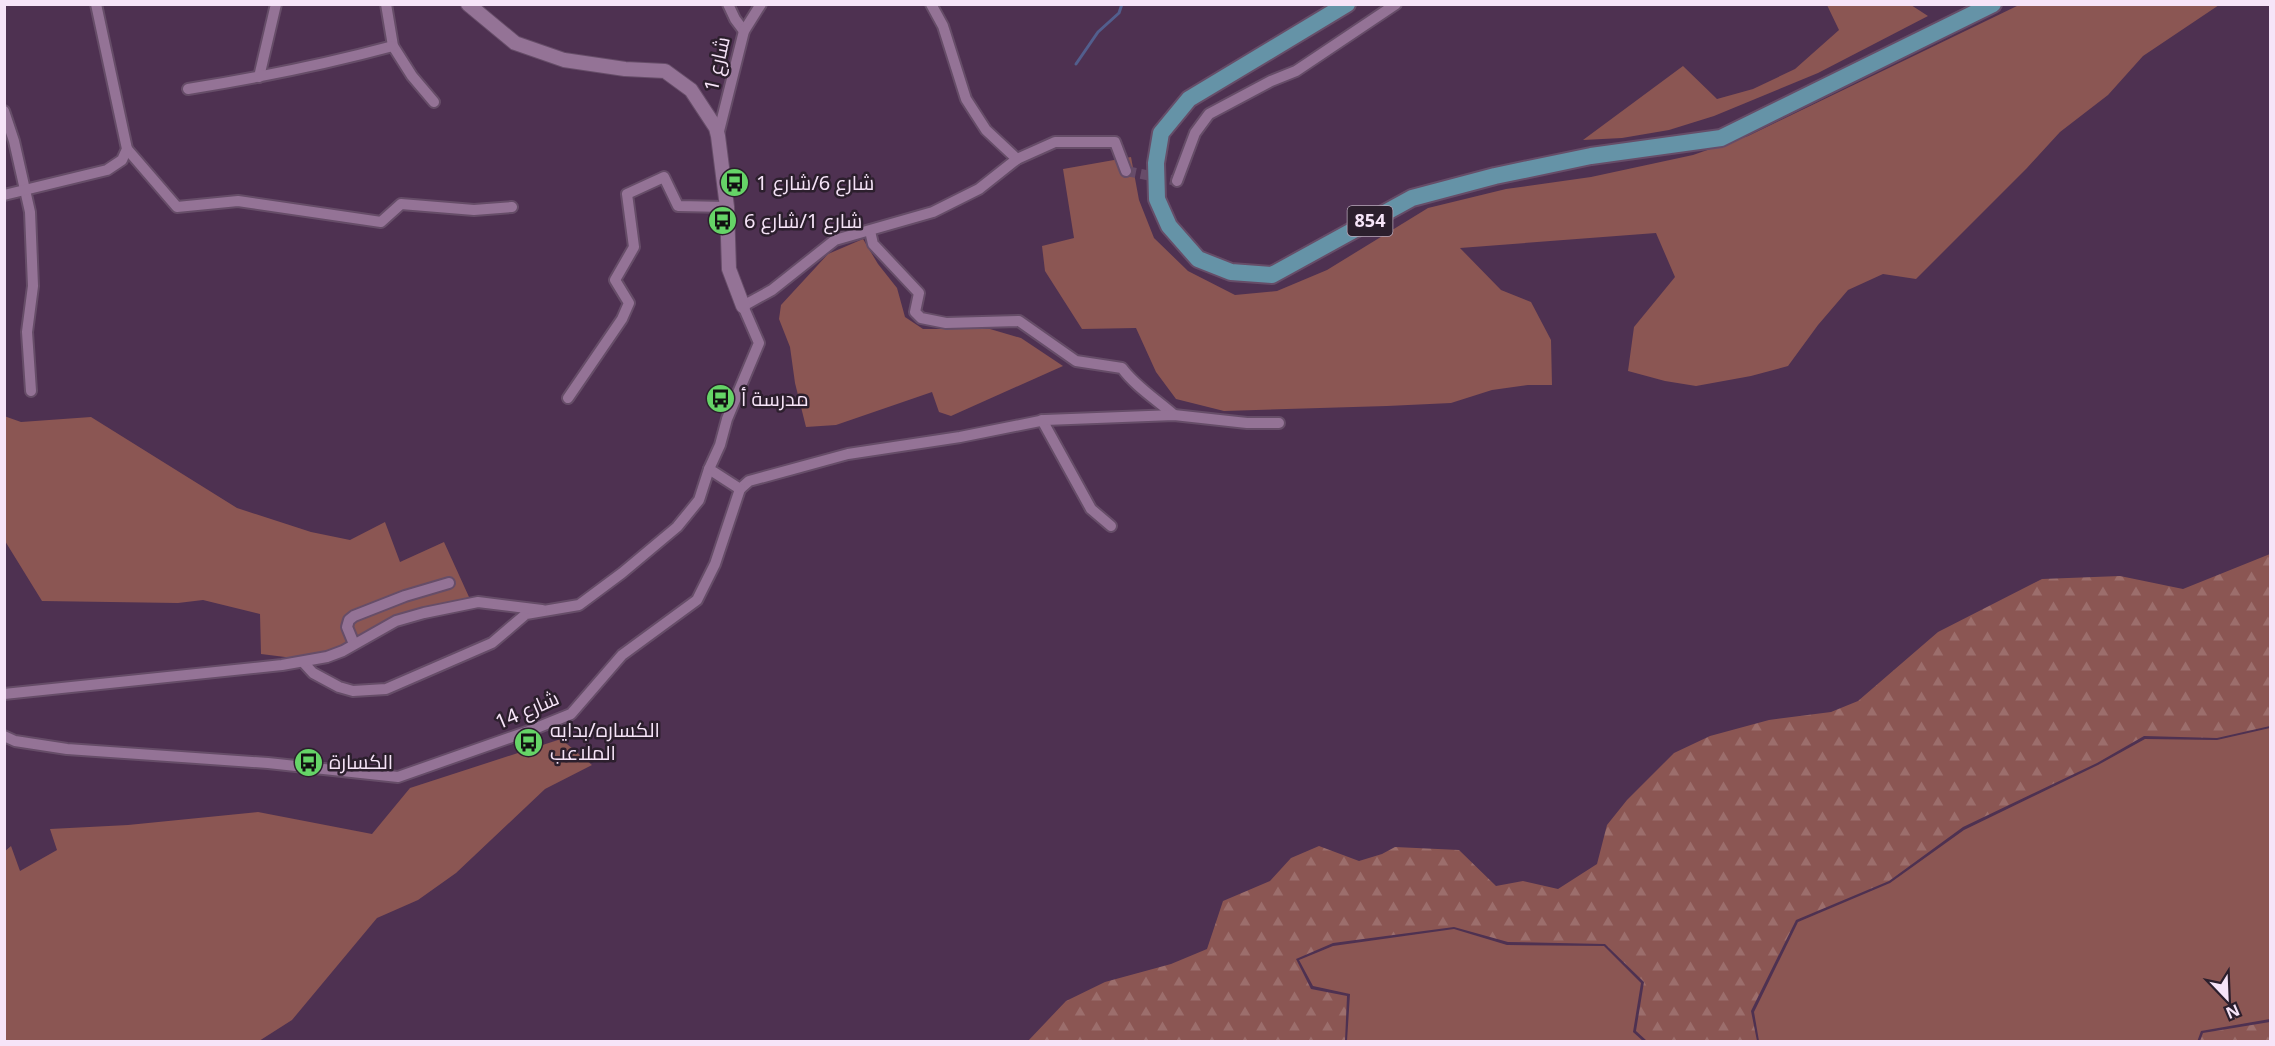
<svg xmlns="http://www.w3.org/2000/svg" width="2275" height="1046" font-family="'Noto Sans',Cairo,sans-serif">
	<defs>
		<pattern id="forest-firs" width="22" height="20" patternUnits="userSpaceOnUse" patternTransform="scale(1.5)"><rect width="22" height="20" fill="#8b5653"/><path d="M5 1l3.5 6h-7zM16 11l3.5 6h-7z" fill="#9c6e6c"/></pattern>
	</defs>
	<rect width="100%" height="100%" fill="#4e3151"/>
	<!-- green -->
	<g fill="#8b5653">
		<polygon points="1827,5 1911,5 1928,16 1818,73 1714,116 1669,130 1622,138 1583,140 1683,66 1717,99 1753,89 1795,69 1839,30"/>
		<polygon points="2019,5 2219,5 2143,56 2108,95 2060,132 2027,168 1916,279 1883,274 1848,290 1818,325 1788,366 1751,376 1696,386 1665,381 1628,371 1634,327 1675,277 1656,233 1460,248 1501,290 1531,302 1551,340 1552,385 1528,385 1492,390 1451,403 1387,406 1224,411 1176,399 1156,372 1136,328 1082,329 1045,271 1042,246 1074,238 1063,169 1131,157 1139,200 1154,238 1188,271 1235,295 1277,291 1327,270 1428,208 1506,189 1591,177 1693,155 1748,136"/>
		<polygon points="863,239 878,264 897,288 905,317 923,329 990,329 1021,338 1063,366 951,416 939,412 932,392 836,425 806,427 795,383 790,347 779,319 781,305 828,254"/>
		<polygon points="4,416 21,422 91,417 237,508 311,532 350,540 385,522 400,562 444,542 469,597 397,626 325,662 261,654 260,614 203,600 178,603 42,601 5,541"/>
		<polygon points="2270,728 2270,1019 2201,1031 2197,1042 1759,1041 1754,1012 1798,922 1890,883 1964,830 2098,765 2145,739 2217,740"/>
		<polygon points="561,739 592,765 545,789 456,873 418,900 377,918 292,1020 259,1041 5,1041 4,852 11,846 20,871 57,850 50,829 128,825 258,812 372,834 410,788"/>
		<polygon points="1454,929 1507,945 1604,946 1641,983 1633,1032 1643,1041 1347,1041 1350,994 1313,986 1299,960 1333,946"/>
	</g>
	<!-- forest -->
	<g fill="url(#forest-firs)">
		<polygon points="2270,554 2270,726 2217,738 2144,736 2097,763 1963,827 1889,881 1796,920 1751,1011 1757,1041 1647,1041 1636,1031 1644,982 1605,944 1508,942 1454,927 1333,943 1296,959 1311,989 1347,996 1345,1041 1028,1041 1066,1001 1105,982 1171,964 1207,949 1223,901 1270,881 1291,858 1319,846 1359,861 1382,854 1395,847 1459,850 1496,886 1523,881 1558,889 1597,864 1607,825 1627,800 1674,753 1710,736 1769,720 1831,712 1858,701 1938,632 2042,579 2120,576 2183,589"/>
		<polygon points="2270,1022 2270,1041 2200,1041 2203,1033"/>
	</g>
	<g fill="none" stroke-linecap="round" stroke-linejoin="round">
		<!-- stream -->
		<polyline stroke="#525e8d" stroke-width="3" points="1076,64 1098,32 1119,13 1122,4"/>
		<!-- minor-tunnel -->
		<polyline stroke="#674c6a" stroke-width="10" stroke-dasharray="10 5" stroke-linecap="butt" points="1126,171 1177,181"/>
		<defs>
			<g id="minor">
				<polyline points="386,4 393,46 412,76 434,102"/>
				<polyline points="728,4 735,19 744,31"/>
				<polyline points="931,4 943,26 966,99 986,130 1017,159"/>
				<polyline points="259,77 276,4"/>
				<path d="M188,89C257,78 326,64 393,46"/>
				<polyline points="4,111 14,141 30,212 33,286 27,332 31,391"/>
				<polyline points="718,135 744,31 761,4"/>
				<polyline points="127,149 177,207 238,201 381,222 401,204 474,210 512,207"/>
				<polyline points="1177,181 1195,133 1209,114 1271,81 1296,71 1396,4"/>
				<polyline points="4,195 107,170 122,160 127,149 96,4"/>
				<path d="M870,231L873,244L919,293L915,312L921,318L946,323L1019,321L1076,361L1122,368C1135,386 1157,400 1174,415"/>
				<polyline points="568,398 622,319 629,303 615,280 634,247 627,194 664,177 678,206 727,207"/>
				<polyline points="1042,420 1091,509 1111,526"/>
				<polyline points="740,489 749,481 848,454 960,437 1045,420 1174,415 1247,423 1279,423"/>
				<polyline points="354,644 347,627 349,620 354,616 405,596 449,583"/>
				<polyline points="303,662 313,673 339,687 353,691 386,689 492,643 526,614 579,605 622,573 677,527 699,500 709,469"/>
				<polyline points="4,694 282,665 327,657 343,651 396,621 424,613 478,602 542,610"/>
				<polyline points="4,736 15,741 67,749 268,763 398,777 529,731 571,714 622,655 697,600 715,564 740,489 709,469 720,445 727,419 759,343 743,306 772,290 835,240 933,212 979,189 1017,159 1055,142 1115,142 1126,171"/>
			</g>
			<polyline id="tertiary" points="468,4 515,43 564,60 625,69 665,71 691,90 716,128 718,136 727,207 729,269 743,306"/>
			<polyline id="primary" points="1347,4 1189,99 1161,133 1156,163 1157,199 1169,226 1198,259 1231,272 1272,275 1412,198 1495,176 1591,156 1721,138 1993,4"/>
		</defs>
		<!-- minor casing -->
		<use href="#minor" stroke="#664d68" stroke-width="14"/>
		<!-- tertiary casing -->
		<use href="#tertiary" stroke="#664d68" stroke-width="16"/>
		<!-- primary casing -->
		<use href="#primary" stroke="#664d68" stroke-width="20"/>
		<!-- minor -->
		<use href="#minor" stroke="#947396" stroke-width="10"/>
		<!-- tertiary -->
		<use href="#tertiary" stroke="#947396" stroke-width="14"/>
		<!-- primary -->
		<use href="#primary" stroke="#6593a7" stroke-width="16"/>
	</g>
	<!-- icons -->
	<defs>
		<symbol id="bus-disc" viewBox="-11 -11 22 22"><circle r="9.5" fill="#65d467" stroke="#2c1f2d"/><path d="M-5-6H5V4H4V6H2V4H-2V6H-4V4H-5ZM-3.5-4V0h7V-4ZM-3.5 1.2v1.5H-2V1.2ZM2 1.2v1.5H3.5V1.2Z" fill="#111"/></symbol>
	</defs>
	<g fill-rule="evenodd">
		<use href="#bus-disc" x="718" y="166" width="33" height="33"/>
		<use href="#bus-disc" x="706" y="204" width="33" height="33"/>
		<use href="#bus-disc" x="704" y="382" width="33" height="33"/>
		<use href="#bus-disc" x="512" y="726" width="33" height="33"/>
		<use href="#bus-disc" x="292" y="746" width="33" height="33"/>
	</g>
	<g text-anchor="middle" stroke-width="5" stroke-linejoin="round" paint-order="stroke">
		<!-- shield labels -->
		<rect fill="#2c1f2d" stroke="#b9a9bb" stroke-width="1.5" x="1347.5" y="206" width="45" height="30" rx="4.5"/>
		<g font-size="18" font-weight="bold" fill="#f6e4f8">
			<text x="1370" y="227">854</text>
		</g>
		<!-- street labels -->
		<g font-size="20" fill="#f6e4f8" stroke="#2c1f2d">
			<text transform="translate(717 64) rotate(-77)" y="7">شارع 1</text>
			<text transform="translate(527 710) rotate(-23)" y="7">شارع 14</text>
		</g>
		<!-- poi labels -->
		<g font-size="20" fill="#f6e4f8" stroke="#2c1f2d" text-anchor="start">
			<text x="756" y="190">شارع 6/شارع 1</text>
			<text x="744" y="228">شارع 1/شارع 6</text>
			<text x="741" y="406">مدرسة أ</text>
			<text x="550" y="737">الكساره/بدايه<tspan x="550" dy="23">الملاعب</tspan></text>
			<text x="329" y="769">الكسارة</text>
		</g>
	</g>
	<!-- border -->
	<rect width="2275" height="1046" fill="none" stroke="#f6e4f8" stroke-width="12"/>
	<!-- north arrow -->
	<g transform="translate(2227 998) rotate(157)" stroke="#2c1f2d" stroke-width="4.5" paint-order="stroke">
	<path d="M0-4.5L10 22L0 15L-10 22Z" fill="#f6e4f8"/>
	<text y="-9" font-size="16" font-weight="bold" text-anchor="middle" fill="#f6e4f8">N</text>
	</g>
</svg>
